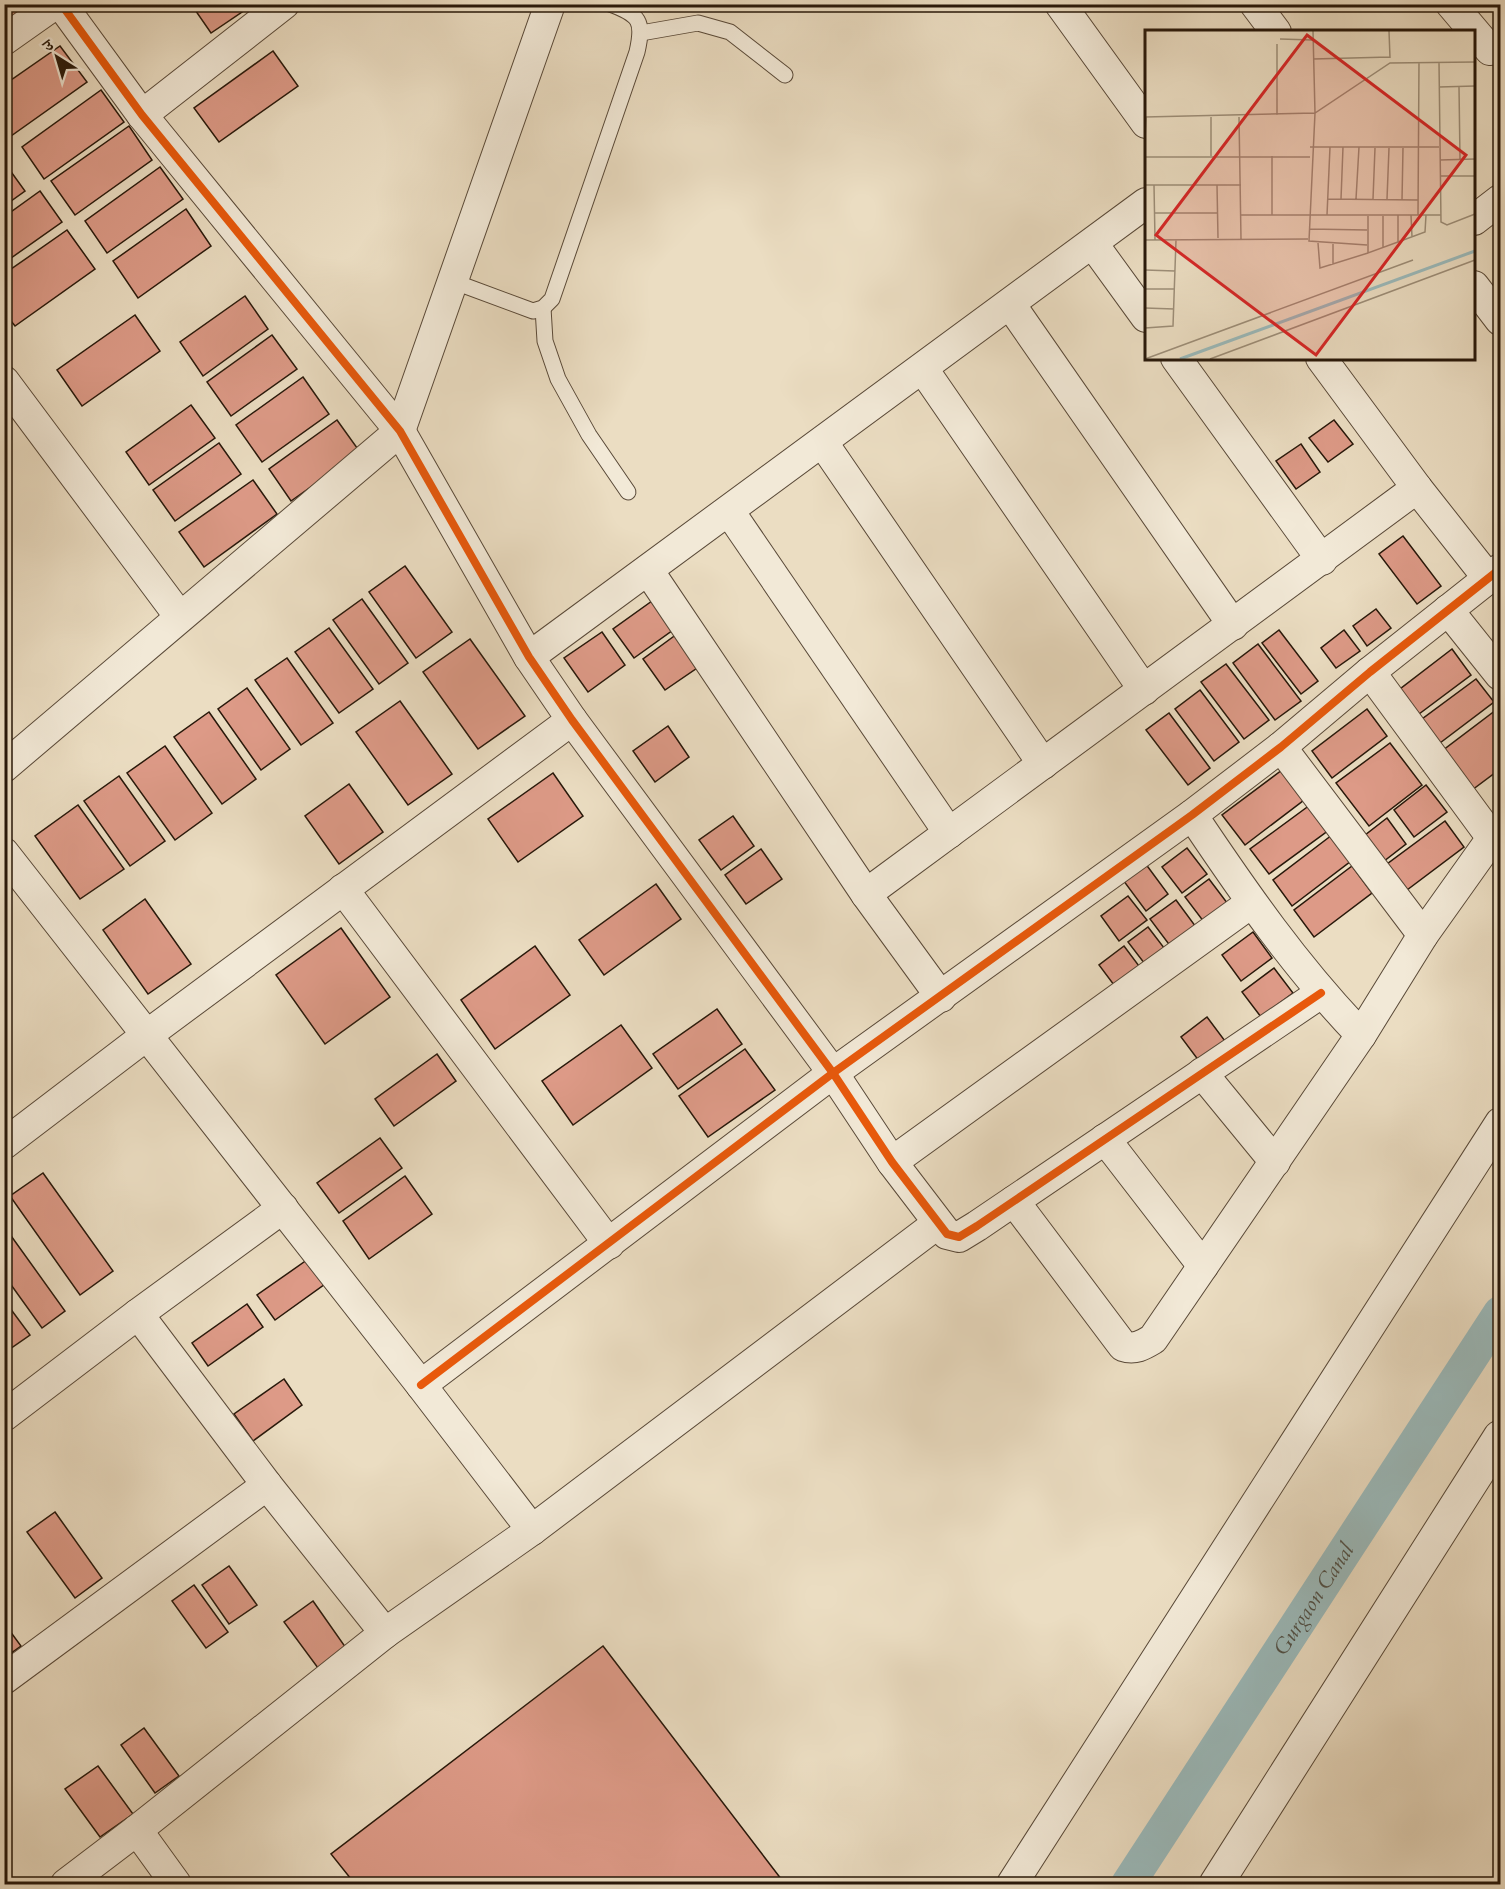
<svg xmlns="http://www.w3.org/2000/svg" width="1505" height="1889" font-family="Cardo,'Noto Serif Devanagari',serif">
	<rect width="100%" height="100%" fill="#ebddc2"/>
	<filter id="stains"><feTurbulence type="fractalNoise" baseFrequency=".00333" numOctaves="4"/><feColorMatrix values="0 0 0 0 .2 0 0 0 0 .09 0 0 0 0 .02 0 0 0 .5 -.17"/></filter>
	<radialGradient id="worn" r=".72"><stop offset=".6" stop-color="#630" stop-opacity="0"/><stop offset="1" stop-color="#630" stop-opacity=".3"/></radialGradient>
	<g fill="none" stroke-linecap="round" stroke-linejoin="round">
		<!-- canal -->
		<path stroke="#9bbabb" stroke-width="34" id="s1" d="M1128,1884L1500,1313"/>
	</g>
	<!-- building -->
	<g fill="#dd9a87" stroke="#28180a" stroke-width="1.5">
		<polygon points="4,4 36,4 4,27"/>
		<polygon points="191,4 236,4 242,12 211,33"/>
		<polygon points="60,46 87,82 11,136 4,127 4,85"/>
		<polygon points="273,51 298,86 219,142 194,108"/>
		<polygon points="101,90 124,122 44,179 22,147"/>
		<polygon points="129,126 152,160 75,215 51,181"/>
		<polygon points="4,162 25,191 4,206"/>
		<polygon points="160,167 183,199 107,253 85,221"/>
		<polygon points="40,191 62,222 4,263 4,217"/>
		<polygon points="186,209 211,246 138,298 113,261"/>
		<polygon points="67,230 95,269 15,326 4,312 4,274"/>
		<polygon points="245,296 268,329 203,376 180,342"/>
		<polygon points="135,315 160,351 82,406 57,370"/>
		<polygon points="272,335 297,369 231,416 207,382"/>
		<polygon points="303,377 329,414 262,462 236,425"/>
		<polygon points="191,405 215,438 149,485 126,452"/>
		<polygon points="337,420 360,452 291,501 269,469"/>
		<polygon points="1334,420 1353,444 1328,462 1309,438"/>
		<polygon points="219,443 241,474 175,521 153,490"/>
		<polygon points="1301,444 1320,472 1296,489 1276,461"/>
		<polygon points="253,480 277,514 204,567 179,532"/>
		<polygon points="1403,536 1441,586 1417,604 1379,554"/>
		<polygon points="405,566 452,632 416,658 369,592"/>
		<polygon points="362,599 408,663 379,684 333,620"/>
		<polygon points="652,601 673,630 634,658 613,629"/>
		<polygon points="1376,609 1391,628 1367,646 1353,626"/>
		<polygon points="329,628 373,689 339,713 295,652"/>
		<polygon points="1279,630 1318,681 1301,694 1262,643"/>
		<polygon points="1344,630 1360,651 1336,668 1321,648"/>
		<polygon points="602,632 625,665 588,692 564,658"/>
		<polygon points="677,634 700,666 665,690 643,659"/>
		<polygon points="470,639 525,716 478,749 423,672"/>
		<polygon points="1258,644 1301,701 1275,720 1233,663"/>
		<polygon points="1452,649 1471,675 1419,714 1400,689"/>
		<polygon points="287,658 333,723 301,745 255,680"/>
		<polygon points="1226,664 1269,720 1244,739 1201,682"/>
		<polygon points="1476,679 1494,702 1436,746 1418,722"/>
		<polygon points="247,688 290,749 261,770 218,709"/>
		<polygon points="1200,690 1239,742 1214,761 1175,709"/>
		<polygon points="400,701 452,774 408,805 356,732"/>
		<polygon points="1500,707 1500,769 1468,793 1438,754"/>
		<polygon points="1367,709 1387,736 1332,778 1312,751"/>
		<polygon points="209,712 256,779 222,804 174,737"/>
		<polygon points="1169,713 1210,768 1188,785 1146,730"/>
		<polygon points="668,726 689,757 655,782 633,751"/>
		<polygon points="1390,743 1422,785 1369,826 1336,783"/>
		<polygon points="165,746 212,813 175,840 127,773"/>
		<polygon points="1286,767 1308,797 1245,845 1222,815"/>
		<polygon points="553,773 583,816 518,862 488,819"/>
		<polygon points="119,776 165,841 130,866 84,801"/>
		<polygon points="349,784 383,832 339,864 305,816"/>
		<polygon points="1426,785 1447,812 1414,837 1394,810"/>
		<polygon points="78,805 124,869 80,899 35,836"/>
		<polygon points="1310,805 1329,830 1269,874 1250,849"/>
		<polygon points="733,816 754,846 721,870 699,840"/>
		<polygon points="1387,818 1406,844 1379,865 1360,839"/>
		<polygon points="1445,821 1464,847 1403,893 1383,867"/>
		<polygon points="1332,835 1351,861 1292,906 1273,880"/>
		<polygon points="1187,848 1207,874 1182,893 1162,867"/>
		<polygon points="761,849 782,879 746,904 725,875"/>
		<polygon points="1145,863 1168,894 1146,911 1123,880"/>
		<polygon points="1352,866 1372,893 1314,937 1294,910"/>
		<polygon points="1209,879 1231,908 1207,926 1185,897"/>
		<polygon points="656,884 681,919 604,975 579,940"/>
		<polygon points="1128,896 1147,920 1119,941 1101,916"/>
		<polygon points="145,899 191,964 148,994 103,930"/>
		<polygon points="1176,900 1196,927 1171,947 1150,919"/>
		<polygon points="1148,927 1168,953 1148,968 1128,942"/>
		<polygon points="341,928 390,997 325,1044 276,975"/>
		<polygon points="1253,932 1272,958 1241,981 1222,955"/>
		<polygon points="535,946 570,995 495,1049 461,1000"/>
		<polygon points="1124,946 1142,970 1117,989 1099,965"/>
		<polygon points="1274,968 1293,993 1261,1017 1242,992"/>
		<polygon points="717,1009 742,1044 678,1089 653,1054"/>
		<polygon points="1207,1017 1225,1041 1199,1061 1181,1037"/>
		<polygon points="621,1025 652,1068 573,1125 542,1081"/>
		<polygon points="745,1049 775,1090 708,1137 679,1096"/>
		<polygon points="437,1054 456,1081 394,1126 375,1099"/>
		<polygon points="380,1138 402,1168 339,1213 317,1183"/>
		<polygon points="43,1173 113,1271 80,1295 10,1196"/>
		<polygon points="405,1176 432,1214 369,1259 343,1221"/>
		<polygon points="4,1226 65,1311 42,1328 4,1275"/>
		<polygon points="314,1255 332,1279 275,1320 257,1295"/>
		<polygon points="4,1300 30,1335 4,1353"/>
		<polygon points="247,1304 263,1327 208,1366 192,1343"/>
		<polygon points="284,1379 302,1405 253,1441 234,1414"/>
		<polygon points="55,1512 102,1578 75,1598 27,1532"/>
		<polygon points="229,1566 257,1605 229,1624 202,1585"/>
		<polygon points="194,1585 228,1632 206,1648 172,1601"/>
		<polygon points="313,1601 346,1648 318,1668 284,1622"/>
		<polygon points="4,1623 21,1646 4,1658"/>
		<polygon points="603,1646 785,1884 355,1884 331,1854"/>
		<polygon points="144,1728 179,1776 155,1793 121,1745"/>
		<polygon points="98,1766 133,1814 100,1837 65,1789"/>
	</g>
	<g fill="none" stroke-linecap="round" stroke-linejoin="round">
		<defs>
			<g id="service">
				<polyline points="641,33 698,23 730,32 785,75"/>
				<path d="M452,281L533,311L543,308L552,299L637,52C644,21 640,15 610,4"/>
				<polyline points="543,308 545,341 558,379 589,435 628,492"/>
			</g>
			<g id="minor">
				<polyline points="61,4 142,115 400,431 529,657 572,720 833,1073 892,1162 947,1234 959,1237 977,1226 1321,993"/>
				<polyline points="1060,4 1146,123"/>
				<polyline points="1255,4 1276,32"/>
				<polyline points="1451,4 1490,50"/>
				<polyline points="4,40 55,4"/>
				<polyline points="142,115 284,4"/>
				<polyline points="1474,220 1500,200"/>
				<polyline points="1093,244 1146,317"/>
				<polyline points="1474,286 1500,320"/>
				<polyline points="1010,304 1233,625"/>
				<polyline points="1176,358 1322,560"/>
				<polyline points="1321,358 1417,488 1488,578"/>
				<polyline points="923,369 1144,690"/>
				<polyline points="4,381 180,617"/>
				<polyline points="823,443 1043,764"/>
				<polyline points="729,511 949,833"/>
				<polyline points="648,570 866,894 941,997"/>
				<polyline points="1448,610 1500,675"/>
				<polyline points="529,657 1146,203"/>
				<polyline points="1281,747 1423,935"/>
				<polyline points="4,767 400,431 550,4"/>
				<path d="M1192,815C1245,894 1295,966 1361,1035L1423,935L1492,838L1370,672"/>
				<polyline points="4,853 421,1385 532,1530"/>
				<polyline points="343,889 609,1244"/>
				<polyline points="866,894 1417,488"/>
				<polyline points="1202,1073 1275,1162"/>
				<polyline points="1105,1139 1203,1266"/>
				<polyline points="4,1144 147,1035 572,720"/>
				<polyline points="892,1162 1251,903"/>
				<path d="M1014,1201L1123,1346C1135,1350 1143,1345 1153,1339L1361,1035"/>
				<polyline points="138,1314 267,1485 385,1633"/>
				<polyline points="421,1385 833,1073 1192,815 1281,747 1370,672 1500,569"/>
				<polyline points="4,1416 138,1314 283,1208"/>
				<polyline points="4,1679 267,1485"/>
				<polyline points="137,1830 176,1884"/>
				<polyline points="66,1884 137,1830 385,1633 532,1530 937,1224"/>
				<polyline points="1012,1884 1500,1123"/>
			</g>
			<polyline id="tertiary" points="1216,1884 1500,1437"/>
		</defs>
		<!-- service casing -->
		<use href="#service" stroke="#594938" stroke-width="17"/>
		<!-- minor casing -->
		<use href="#minor" stroke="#594938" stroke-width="32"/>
		<!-- tertiary casing -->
		<use href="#tertiary" stroke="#594938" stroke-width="35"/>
		<!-- service -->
		<use href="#service" stroke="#f2e9d7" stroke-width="15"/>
		<!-- minor -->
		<use href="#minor" stroke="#f2e9d7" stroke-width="30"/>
		<!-- tertiary -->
		<use href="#tertiary" stroke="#f2e9d7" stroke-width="33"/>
		<defs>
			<g id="cycleway">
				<polyline points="61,4 142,115 400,431 529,657 572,720 833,1073 892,1162 947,1234 959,1237 977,1226 1321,993"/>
				<polyline points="421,1385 833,1073 1192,815 1281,747 1370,672 1500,569"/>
			</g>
		</defs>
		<!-- cycleway casing -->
		<use href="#cycleway" stroke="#f2e9d7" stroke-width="11"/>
		<!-- cycleway -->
		<use href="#cycleway" stroke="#e8590c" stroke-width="8"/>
	</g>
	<g text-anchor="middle" stroke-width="5" stroke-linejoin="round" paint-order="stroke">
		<!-- water labels -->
		<g font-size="21" font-style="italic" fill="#505148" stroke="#f2e9d7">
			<text dy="7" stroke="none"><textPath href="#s1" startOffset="340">Gurgaon Canal</textPath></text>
		</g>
	</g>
	<!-- overview -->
	<g transform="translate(1145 30)">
		<rect width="330" height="330" fill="#ebddc2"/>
		<path fill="none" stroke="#9bbabb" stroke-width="3" d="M35,329L330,221"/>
		<path fill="none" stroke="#9d8e78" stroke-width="1.5" d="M168,1L170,83L164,211L222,215M244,1L245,28M135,9L168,10M168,29L245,27M294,32L296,192L302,195L330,184M294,57L330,56M314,57L315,129M132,85V14M0,87L170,83L245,33L330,32M94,87L96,209M0,110L1,87M165,117H294M66,126V87M0,127H165M295,130L330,129M295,146H330M0,155H96M9,155L10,210M72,155L73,208M182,169L273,170M196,169L198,117M211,169L214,117M228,169L230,118M242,169L244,118M257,170L258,118M10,183H72M96,185H296M127,185V126M182,185L185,117M266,185L267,207M273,185L274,32M223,186V223L253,212V185M238,186V217M164,199L222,200M0,210L163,209M253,212L280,202L281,185M173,213L175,238L223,223M188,214V235M0,240L30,241M0,259H29M0,278L29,279M0,298L28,296L31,210M0,329L268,230M65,329L330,230"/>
		<path fill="#d62828" fill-opacity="0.15" stroke="#d62828" stroke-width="3" d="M162,5L321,125L171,325L11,205Z"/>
		<rect width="330" height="330" fill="none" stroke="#28180a" stroke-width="3"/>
	</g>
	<!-- margin -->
	<rect width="1505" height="1889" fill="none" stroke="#ebddc2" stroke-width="24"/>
	<rect x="6" y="6" width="1493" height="1877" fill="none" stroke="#28180a" stroke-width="3"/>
	<rect x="12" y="12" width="1481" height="1865" fill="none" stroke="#28180a" stroke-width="1.5"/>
	<!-- north arrow -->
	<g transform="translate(57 57) rotate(323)" stroke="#f2e9d7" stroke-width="4.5" paint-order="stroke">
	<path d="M0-4.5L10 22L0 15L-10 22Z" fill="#28180a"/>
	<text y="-9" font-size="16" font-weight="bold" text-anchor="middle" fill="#28180a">उ</text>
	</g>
	<rect width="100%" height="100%" filter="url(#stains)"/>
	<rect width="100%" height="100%" fill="url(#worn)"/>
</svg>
